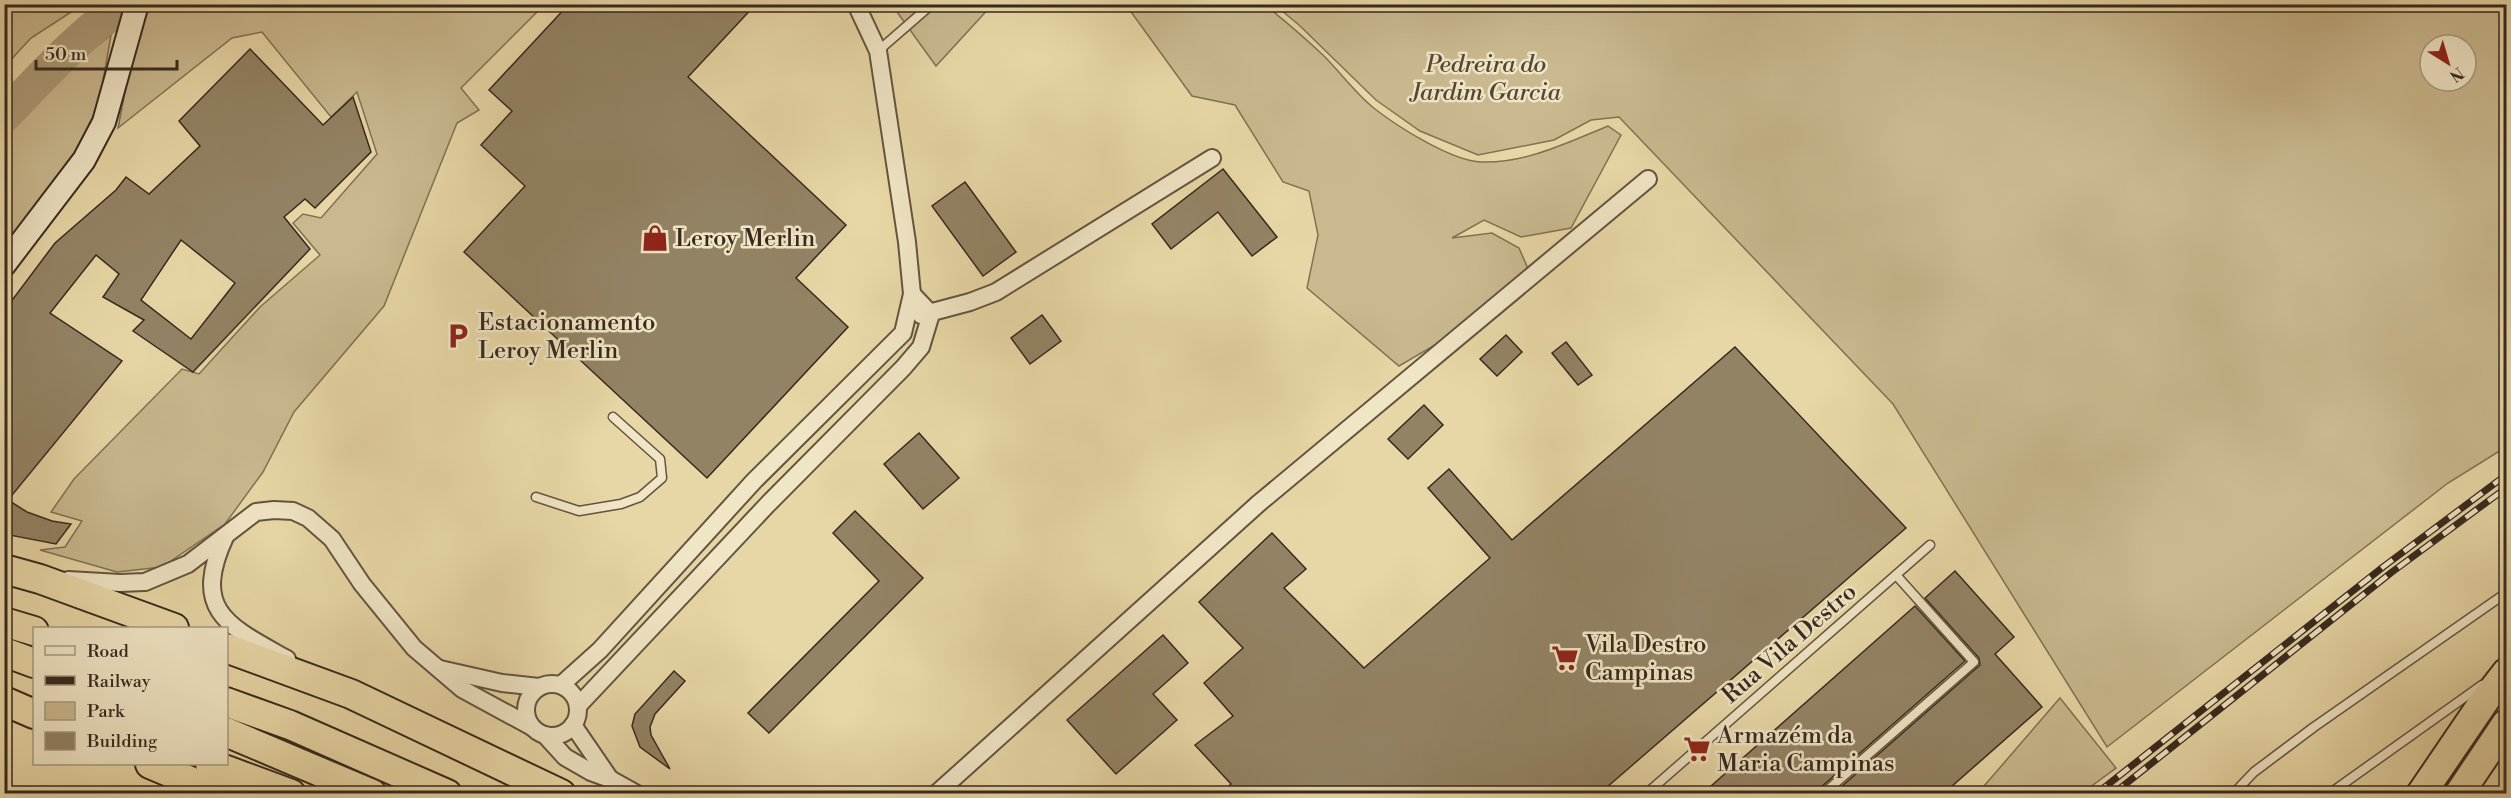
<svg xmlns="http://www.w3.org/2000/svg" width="2511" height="798" font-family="'Libre Bodoni',serif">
	<rect width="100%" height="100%" fill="#e8d7a6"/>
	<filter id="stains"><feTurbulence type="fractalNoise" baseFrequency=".00333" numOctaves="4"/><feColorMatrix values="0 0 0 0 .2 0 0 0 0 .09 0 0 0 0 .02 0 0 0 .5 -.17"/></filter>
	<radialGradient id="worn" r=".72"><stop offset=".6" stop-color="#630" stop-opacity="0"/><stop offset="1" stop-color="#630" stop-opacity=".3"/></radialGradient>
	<!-- green -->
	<g fill="#cab98f" stroke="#807156" stroke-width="1.5" fill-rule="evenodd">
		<polygon points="5,4 82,4 82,5 31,38 5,66"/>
		<polygon points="147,5 544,5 461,88 479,110 457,123 384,306 294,412 263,472 225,524 162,567 117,572 40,550 65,547 82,521 51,512 74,479 182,369 199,374 260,307 320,255 293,223 303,214 321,218 377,154 357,92 331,117 262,32 232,38 118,128 129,71"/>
		<polygon points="892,5 992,5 936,66"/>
		<path d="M1126,5H1265C1285,21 1305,38 1324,56C1341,73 1356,94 1375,109C1398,127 1452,161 1481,162C1524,164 1569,142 1608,126L1621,135L1571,228L1521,237L1484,220L1452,238L1492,233L1519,248L1529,271L1447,338L1399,366L1307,288L1318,235L1309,191L1283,182L1235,105L1192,96Z"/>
		<path d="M1275,5H2506V447L2448,483L2107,747L1893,404L1619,117L1591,120L1554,140L1478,155L1420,131L1376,100L1299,25ZM2430,45H2466V81H2430Z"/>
		<polygon points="111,35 99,104 76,151 5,246 5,135 49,85"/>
		<polygon points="2060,698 2116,768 2082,793 1978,793"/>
	</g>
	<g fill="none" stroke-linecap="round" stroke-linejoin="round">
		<!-- river -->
		<path stroke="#ac9c78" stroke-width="34" d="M4,116C40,79 82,31 126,4"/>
	</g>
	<!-- building -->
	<g fill="#938365" stroke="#37291e" stroke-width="1.5" fill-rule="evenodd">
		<polygon points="569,4 756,4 688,77 846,225 796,278 848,327 707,478 464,252 525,186 481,145 512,111 489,90"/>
		<path d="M250,49L323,125L353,97L371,152L315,208L305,199L284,217L310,249L193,372L133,331L144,320L103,297L119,274L96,255L50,313L122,361L8,500L27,512L52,521L71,524L56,544L4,534V311L55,243L116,190L126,177L149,194L200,146L179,121ZM181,240L235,283L191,339L141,300Z"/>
		<polygon points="1223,169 1277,237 1252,256 1218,212 1171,249 1152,224"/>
		<polygon points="965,182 1016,252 983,276 932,206"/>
		<polygon points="1042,315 1061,341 1030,364 1011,338"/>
		<polygon points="1506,335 1522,352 1497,376 1480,359"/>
		<polygon points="1566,342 1592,375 1578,385 1552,353"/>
		<polygon points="1735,347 1906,528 1599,794 1220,794 1231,784 1195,745 1233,716 1204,683 1243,648 1199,602 1272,533 1306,569 1284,588 1364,668 1490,558 1428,488 1449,469 1512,540"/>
		<polygon points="1424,405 1443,425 1408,459 1388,439"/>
		<polygon points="919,433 959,478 923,509 884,464"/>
		<polygon points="855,511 923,578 769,733 748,713 879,581 833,533"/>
		<polygon points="1955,571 2014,637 1995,654 2042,707 1943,794 1833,794 1980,665 1979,658 1925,598"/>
		<polygon points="1915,606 1965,661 1819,789 1817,794 1702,794"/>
		<polygon points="1163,635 1188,663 1153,694 1177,720 1116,774 1067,720"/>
		<polygon points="674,671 685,681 655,714 650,727 651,735 670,769 640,747 632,726 635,714"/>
	</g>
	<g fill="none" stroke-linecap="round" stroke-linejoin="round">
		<defs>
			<g id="lane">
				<polyline points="878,51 932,4"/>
				<polyline points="536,497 579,511 621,504 640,497 662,478 660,459 613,417"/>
				<polyline points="1646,794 1930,545"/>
				<polyline points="1823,794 1974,662 1896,575"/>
				<polyline points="2233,794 2254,772 2314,727 2506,593"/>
				<polyline points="2329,794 2482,685"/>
			</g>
			<g id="street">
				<polyline points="921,315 970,302 996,292 1212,158"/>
				<path d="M225,537C191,611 228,626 287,659"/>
				<polyline points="68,580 120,583 145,582 188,564 256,512 274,510 293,511 308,518 332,539 362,584 414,648 462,689 532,727"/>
				<polyline points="440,669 502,683 539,687"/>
				<circle cx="552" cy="710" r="26"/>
				<polyline points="561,685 600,650 754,481 903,333 912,294 907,242 878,51 856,4"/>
				<polyline points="578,706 768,504 903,368 921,347 931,314 912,294"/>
				<polyline points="573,725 610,779"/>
				<polyline points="545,735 565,757 591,772 610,779 637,794"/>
				<polyline points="936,794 1258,504 1648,179"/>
			</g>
			<polyline id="secondary" points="4,265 84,160 104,122 137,4"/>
			<g id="highway">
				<polyline points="4,569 40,579 174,628"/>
				<polyline points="4,622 34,631"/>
				<polyline points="226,648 351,694 561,794"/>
				<polyline points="4,652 34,663"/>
				<polyline points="4,701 34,714"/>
				<polyline points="226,702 290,725 447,794"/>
				<polyline points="226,732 372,794"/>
				<polyline points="150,764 221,794"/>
				<polyline points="210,764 291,794"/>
				<polyline points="2421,794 2485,700 2506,673"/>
				<polyline points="2459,794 2506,724"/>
			</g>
		</defs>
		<!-- lane casing -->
		<use href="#lane" stroke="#635440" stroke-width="11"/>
		<!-- street casing -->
		<use href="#street" stroke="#635440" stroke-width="20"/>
		<!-- secondary casing -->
		<use href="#secondary" stroke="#37291e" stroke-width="26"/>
		<!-- highway casing -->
		<use href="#highway" stroke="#37291e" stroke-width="32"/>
		<!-- lane -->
		<use href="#lane" stroke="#f0e5c5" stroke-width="8"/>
		<!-- street -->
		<use href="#street" stroke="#f0e5c5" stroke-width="16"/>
		<!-- secondary -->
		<use href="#secondary" stroke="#f0e5c5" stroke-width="22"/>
		<!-- highway -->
		<use href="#highway" stroke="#e8d7a6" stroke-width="28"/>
		<defs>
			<g id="rail">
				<polyline points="2096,794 2383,567 2506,475"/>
				<polyline points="2113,794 2392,572 2506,488"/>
			</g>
		</defs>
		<!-- rail casing -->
		<use href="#rail" stroke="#37291e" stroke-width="7"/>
		<!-- rail -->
		<use href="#rail" stroke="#f0e5c5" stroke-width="4.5" stroke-dasharray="14" stroke-linecap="butt"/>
	</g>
	<!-- icons -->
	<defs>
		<symbol id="shop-bare" viewBox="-9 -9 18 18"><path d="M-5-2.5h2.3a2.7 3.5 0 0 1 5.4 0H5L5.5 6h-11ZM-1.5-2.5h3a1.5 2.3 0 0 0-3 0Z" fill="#8f2418" stroke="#f0e5c5" stroke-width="2.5" paint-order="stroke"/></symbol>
		<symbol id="parking-bare" viewBox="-9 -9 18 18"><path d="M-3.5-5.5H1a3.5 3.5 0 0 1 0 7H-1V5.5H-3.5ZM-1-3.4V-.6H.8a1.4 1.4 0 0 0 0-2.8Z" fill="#8f2418" stroke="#f0e5c5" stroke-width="2.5" paint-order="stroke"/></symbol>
		<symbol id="supermarket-bare" viewBox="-9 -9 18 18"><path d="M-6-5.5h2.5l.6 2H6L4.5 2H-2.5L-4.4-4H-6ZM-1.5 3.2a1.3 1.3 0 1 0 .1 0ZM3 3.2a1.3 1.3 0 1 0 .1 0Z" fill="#8f2418" stroke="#f0e5c5" stroke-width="2.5" paint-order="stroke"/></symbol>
	</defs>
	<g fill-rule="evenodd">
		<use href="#shop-bare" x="636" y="219" width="38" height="38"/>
		<use href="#parking-bare" x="439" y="317" width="38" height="38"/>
		<use href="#supermarket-bare" x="1546" y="639" width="38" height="38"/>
		<use href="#supermarket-bare" x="1678" y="730" width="38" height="38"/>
	</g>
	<g text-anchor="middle" stroke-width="5" stroke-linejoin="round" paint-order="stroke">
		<!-- park labels -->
		<g font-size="24" font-style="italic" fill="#544635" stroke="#f0e5c5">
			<text x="1486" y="72">Pedreira do<tspan x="1486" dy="28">Jardim Garcia</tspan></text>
		</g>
		<!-- poi labels -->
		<g font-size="24" fill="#37291e" stroke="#f0e5c5" text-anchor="start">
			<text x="675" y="246">Leroy Merlin</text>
			<text x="478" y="330">Estacionamento<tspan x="478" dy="28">Leroy Merlin</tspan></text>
			<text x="1585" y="652">Vila Destro<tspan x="1585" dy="28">Campinas</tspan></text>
			<text x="1717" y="743">Armazém da<tspan x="1717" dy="28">Maria Campinas</tspan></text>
		</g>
		<!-- street labels -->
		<g font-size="24" fill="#37291e" stroke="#f0e5c5">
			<text transform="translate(1789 643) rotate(-41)" y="8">Rua Vila Destro</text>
		</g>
	</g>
	<!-- margin -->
	<rect width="2511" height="798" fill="none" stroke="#e8d7a6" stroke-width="24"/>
	<rect x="6" y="6" width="2499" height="786" fill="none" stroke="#37291e" stroke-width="3"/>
	<rect x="12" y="12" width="2487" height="774" fill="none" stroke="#37291e" stroke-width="1.5"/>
	<!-- legend -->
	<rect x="33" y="627" width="195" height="138" fill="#f0e5c5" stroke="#a69a82" stroke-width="1.5"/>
	<rect x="45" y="646" width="30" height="9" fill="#f0e5c5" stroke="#a69a82" stroke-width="1.5"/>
	<text x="87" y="657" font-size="18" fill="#37291e">Road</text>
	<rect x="45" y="676" width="30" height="9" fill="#37291e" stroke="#a69a82" stroke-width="1.5"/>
	<text x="87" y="687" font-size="18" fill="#37291e">Railway</text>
	<rect x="45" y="702" width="30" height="18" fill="#cab98f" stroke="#a69a82" stroke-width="1.5"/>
	<text x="87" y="717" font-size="18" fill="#37291e">Park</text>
	<rect x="45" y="732" width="30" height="18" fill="#938365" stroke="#a69a82" stroke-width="1.5"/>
	<text x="87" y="747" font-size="18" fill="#37291e">Building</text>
	<!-- north arrow -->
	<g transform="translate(2448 63) rotate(143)"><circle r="28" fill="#f0e5c5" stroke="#a69a82" stroke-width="1.5"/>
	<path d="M0-4.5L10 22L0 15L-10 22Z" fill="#8f2418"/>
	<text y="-9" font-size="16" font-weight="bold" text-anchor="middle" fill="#37291e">N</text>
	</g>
	<!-- scale -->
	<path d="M36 60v9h141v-9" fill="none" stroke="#37291e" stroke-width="3"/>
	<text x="45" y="60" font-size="18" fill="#37291e" stroke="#f0e5c5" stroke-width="4.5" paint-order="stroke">50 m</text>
	<rect width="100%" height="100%" filter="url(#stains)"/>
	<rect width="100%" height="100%" fill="url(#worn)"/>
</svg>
